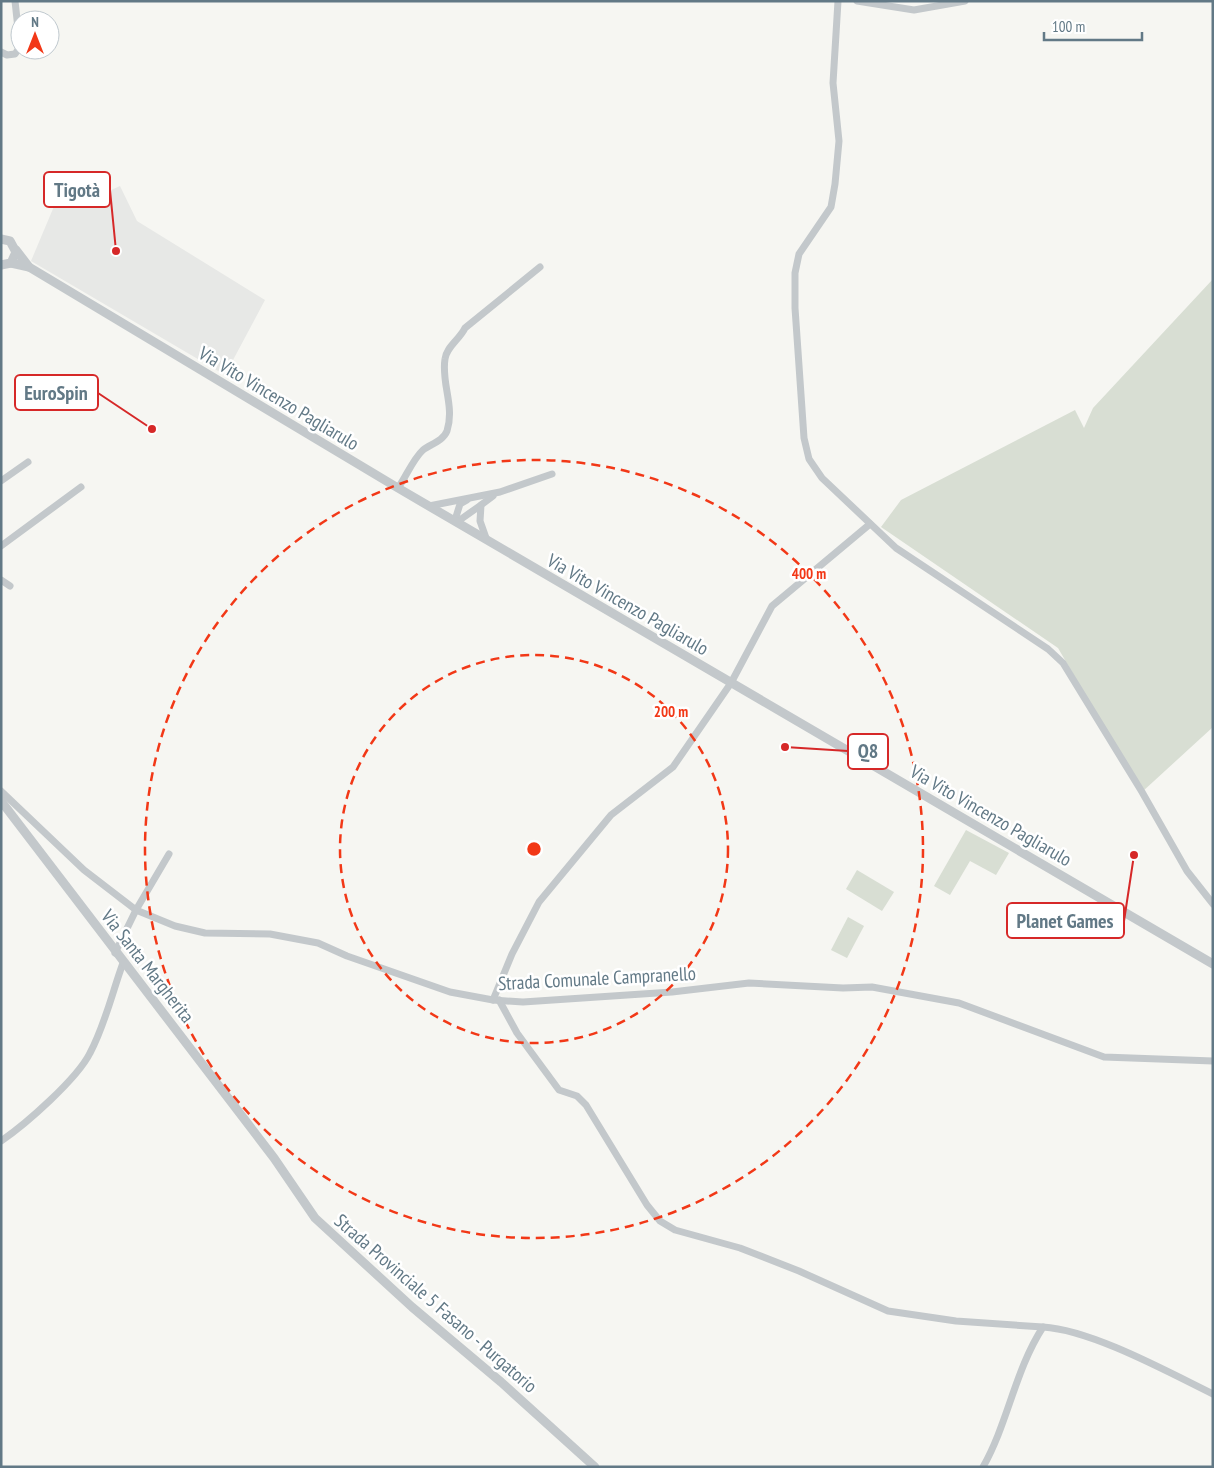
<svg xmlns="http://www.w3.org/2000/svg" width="1214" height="1468" font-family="'PT Sans Narrow',sans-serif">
	<rect width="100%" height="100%" fill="#f6f6f2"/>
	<!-- built -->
	<polygon fill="#e7e8e6" points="63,185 89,200 120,186 137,221 265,300 225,375 31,261"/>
	<!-- green -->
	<g fill="#d8ded3">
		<polygon points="1213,279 1213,727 1142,792 1058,648 881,527 901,500 1075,410 1084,428 1093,408"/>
		<polygon points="966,830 1009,853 996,875 970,861 950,895 934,886"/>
		<polygon points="857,870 894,892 882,911 846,889"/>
		<polygon points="848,917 864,926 847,958 831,950"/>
	</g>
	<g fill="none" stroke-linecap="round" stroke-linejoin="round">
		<!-- minor -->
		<g stroke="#c3c8cb" stroke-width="7">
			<polyline points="838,1 833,83 839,141 835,184 831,207 799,254 795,273 795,308 804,438 809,459 822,478 896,548 1048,649 1063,663 1142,792 1187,871 1213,904"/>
			<polyline points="857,1 914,10 965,1"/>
			<polyline points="1,52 7,55 15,54 20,47 15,1"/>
			<polyline points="1,481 28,462"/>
			<path d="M398,488C406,477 413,459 423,450C431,444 443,441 447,431C455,406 441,383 445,359C446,347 460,339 465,328L540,267"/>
			<polyline points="429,506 500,492 552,474"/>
			<polyline points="455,520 460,504 467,500"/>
			<polyline points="457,522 481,505"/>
			<polyline points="486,538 480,521 481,505 493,496"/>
			<polyline points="1,546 81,487"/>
			<polyline points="1,580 10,586"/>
			<polyline points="1,791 84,870 136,910 175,926 205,933 270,934 318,943 347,956 450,992 493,1000 523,1002 672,992 749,983 843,988 872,987 959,1003 1104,1057 1213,1061"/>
			<polyline points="115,953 136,910 169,854"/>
			<polyline points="493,1000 512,954 539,902 611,815 673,767 731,683 772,606 870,524"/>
			<polyline points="499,1000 517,1033 559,1090 577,1096 586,1105 647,1205 660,1221 675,1230 740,1248 799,1271 888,1311 956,1321 1043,1327"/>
			<path d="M1,1141C26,1124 77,1079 90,1053C105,1025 112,993 123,963"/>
			<path d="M983,1467C1008,1423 1015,1370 1043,1327C1092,1330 1168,1372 1213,1394"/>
		</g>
		<!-- tertiary -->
		<g stroke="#c3c8cb" stroke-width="9">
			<polyline points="1,239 10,241 16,252 11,263 1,265"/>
			<polyline points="11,263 29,267 16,250"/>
			<polyline points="29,267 398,488 1213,964"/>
			<polyline points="1,801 274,1158 315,1218 412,1307 501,1382 595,1467"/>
		</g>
	</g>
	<!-- distance rings -->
	<g fill="none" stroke="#f23817" stroke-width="2.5" stroke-dasharray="9 6">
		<circle cx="534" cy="849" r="194"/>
		<circle cx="534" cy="849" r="389"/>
	</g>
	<g text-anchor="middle" stroke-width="5" stroke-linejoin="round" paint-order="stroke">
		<!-- street labels -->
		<g font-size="19" fill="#627986" stroke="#fff">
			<text transform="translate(279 398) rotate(31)" y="7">Via Vito Vincenzo Pagliarulo</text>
			<text transform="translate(628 604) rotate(30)" y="7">Via Vito Vincenzo Pagliarulo</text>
			<text transform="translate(991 815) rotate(30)" y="7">Via Vito Vincenzo Pagliarulo</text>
			<text transform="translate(148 966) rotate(52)" y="7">Via Santa Margherita</text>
			<text transform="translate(597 978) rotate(-3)" y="7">Strada Comunale Campranello</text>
			<text transform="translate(436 1303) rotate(41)" y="7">Strada Provinciale 5 Fasano - Purgatorio</text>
		</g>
	</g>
	<circle cx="534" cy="849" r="8" fill="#f23817" stroke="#fff" stroke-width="2.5"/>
	<g font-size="15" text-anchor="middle" font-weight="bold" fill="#f23817" stroke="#fff" stroke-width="5" stroke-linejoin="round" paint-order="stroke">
		<text x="809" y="579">400 m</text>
		<text x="671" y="717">200 m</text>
	</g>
	<!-- callouts -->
	<path fill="none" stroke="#d62828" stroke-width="2" d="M116 251L110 190M152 429L98 393M785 747L848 751M1134 855L1124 921"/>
	<g fill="#d62828" stroke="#fff" stroke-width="2">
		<circle cx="116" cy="251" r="5"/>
		<circle cx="152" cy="429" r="5"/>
		<circle cx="785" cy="747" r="5"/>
		<circle cx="1134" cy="855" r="5"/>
	</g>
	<g fill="#fff" stroke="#d62828" stroke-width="2">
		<rect x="44" y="172" width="66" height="35" rx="5"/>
		<rect x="15" y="375" width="83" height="35" rx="5"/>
		<rect x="848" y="734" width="40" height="35" rx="5"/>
		<rect x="1007" y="903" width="117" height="35" rx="5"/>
	</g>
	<g font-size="20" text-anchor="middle" font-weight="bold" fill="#627986">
		<text x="77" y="197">Tigotà</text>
		<text x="56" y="400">EuroSpin</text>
		<text x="868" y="758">Q8</text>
		<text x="1065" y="928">Planet Games</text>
	</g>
	<!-- border -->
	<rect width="1214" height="1468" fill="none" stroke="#627986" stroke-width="5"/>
	<!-- north arrow -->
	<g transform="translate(35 35)"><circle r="24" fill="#ffffff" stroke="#c0c9cf"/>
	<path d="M0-4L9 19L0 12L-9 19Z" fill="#f23817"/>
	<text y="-8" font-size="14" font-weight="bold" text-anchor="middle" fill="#627986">N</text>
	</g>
	<!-- scale -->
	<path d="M1044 32v8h98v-8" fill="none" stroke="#627986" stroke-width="2.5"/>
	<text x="1052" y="32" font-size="15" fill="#627986" stroke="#ffffff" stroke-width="4" paint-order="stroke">100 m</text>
</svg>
